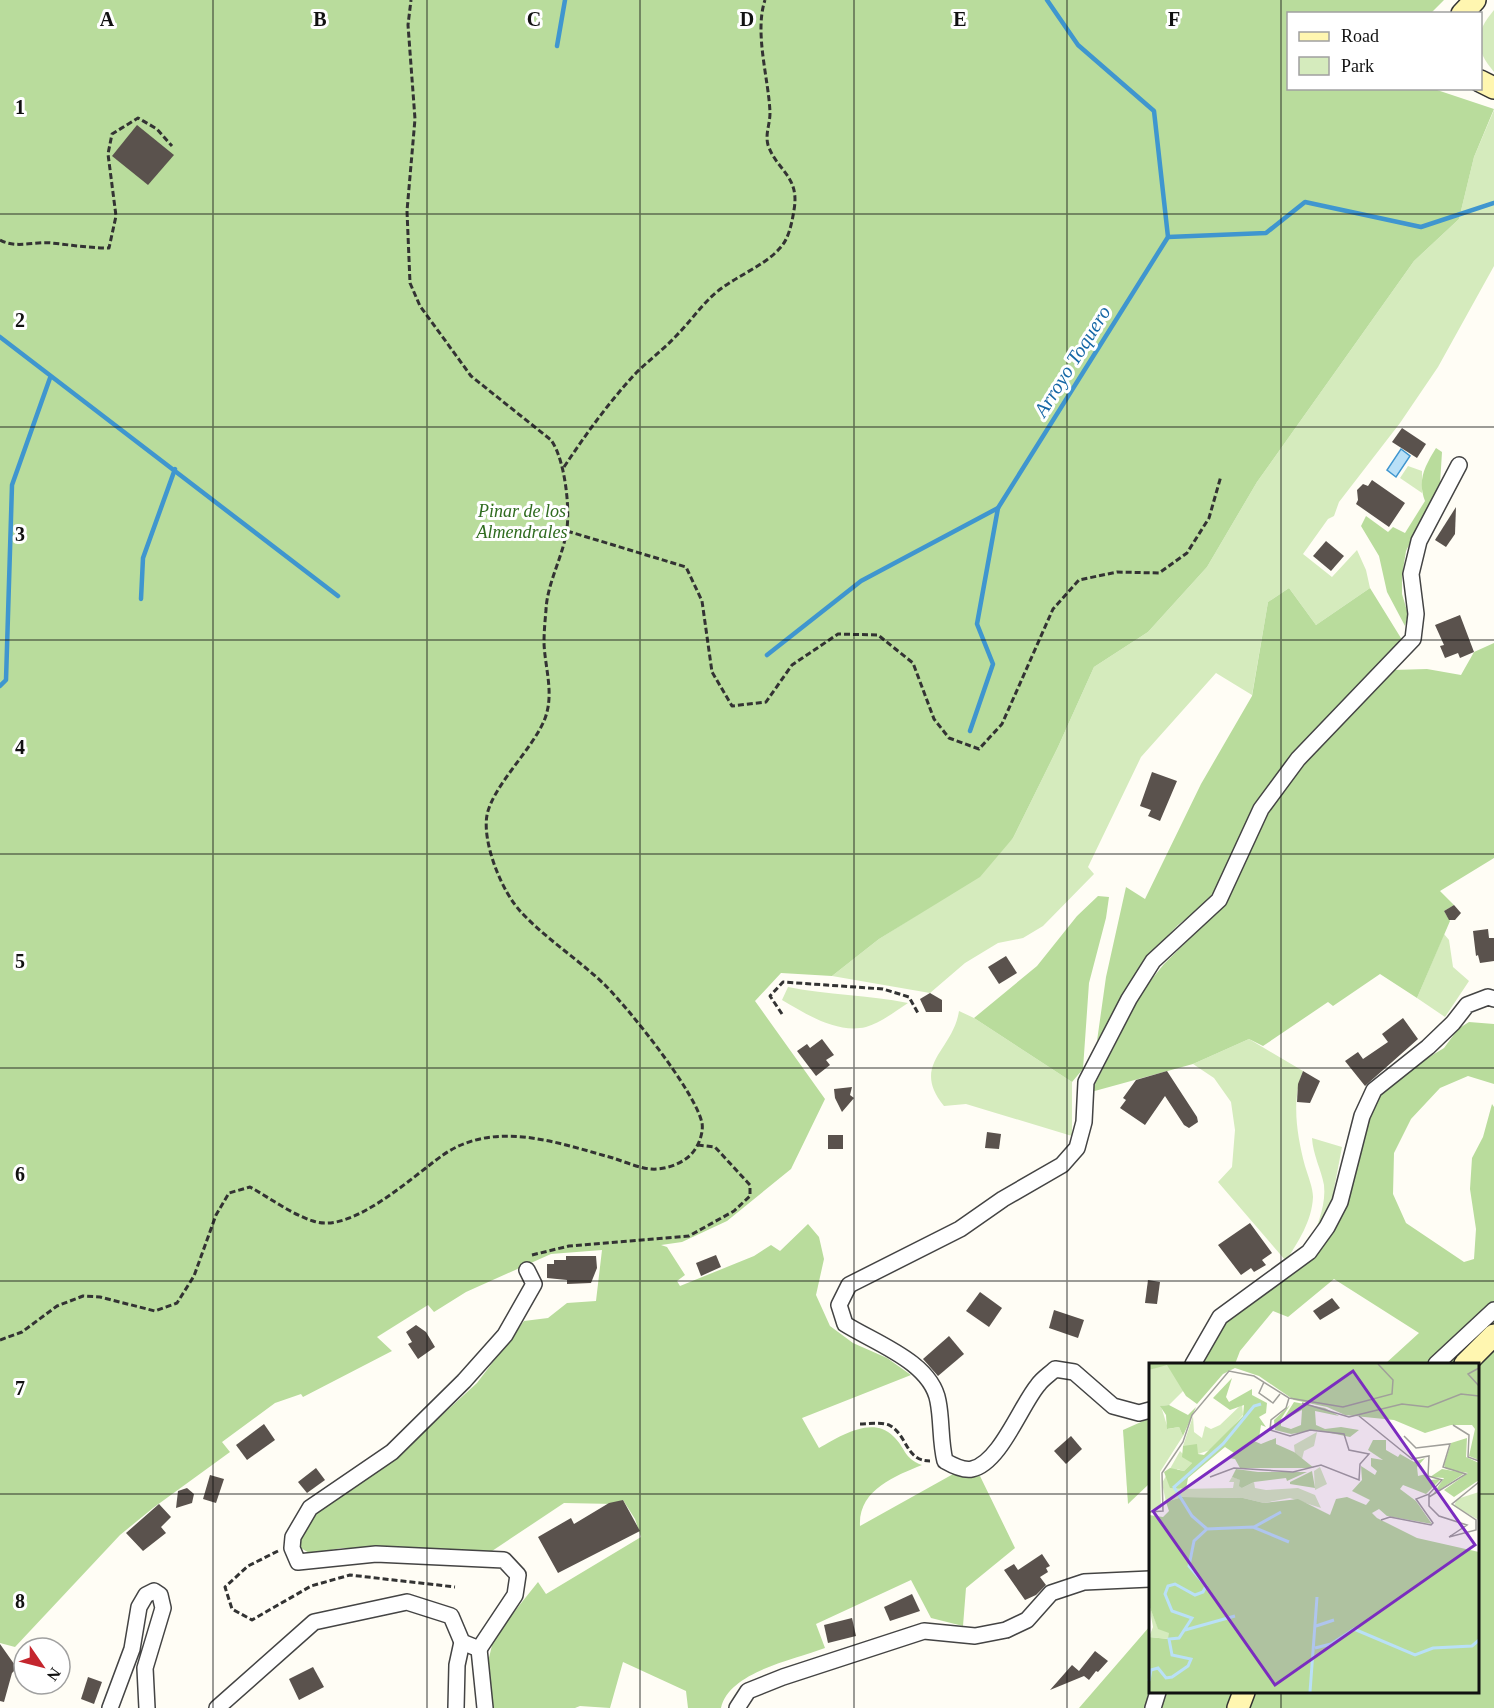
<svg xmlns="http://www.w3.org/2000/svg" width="1494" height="1708" font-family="'Times New Roman',serif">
	<rect width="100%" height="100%" fill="#fffdf5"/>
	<!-- green -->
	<g fill="#d5ebbd">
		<path d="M1494,10V72C1474,48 1474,34 1494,10Z"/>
		<polygon points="1494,110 1494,266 1438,367 1400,423 1339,502 1334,516 1328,519 1303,554 1332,577 1357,550 1366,570 1370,588 1316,625 1289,588 1268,602 1252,695 1216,673 1141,757 1088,867 1094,874 1043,926 1023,938 998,943 965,963 930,993 832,976 879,939 944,898 1013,838 1058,747 1094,667 1148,632 1207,567 1257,482 1414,261 1459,219 1474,157"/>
		<polygon points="1408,466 1422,471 1422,493 1400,478"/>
		<polygon points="1444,934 1449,940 1453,967 1469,981 1445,1017 1417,998"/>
		<path d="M788,987C828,995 868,995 908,1003C896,1011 880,1023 866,1027C837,1034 806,1014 782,1000Z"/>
		<path d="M959,1011L974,1018L1072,1082V1136L966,1104L944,1106C910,1064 953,1051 959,1011Z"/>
		<path d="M1249,1039L1303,1071C1291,1101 1297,1135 1305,1166C1308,1176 1313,1188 1313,1197C1312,1221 1298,1242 1286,1261L1218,1182L1232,1167L1235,1130L1231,1102L1214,1078L1193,1064Z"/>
		<path d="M1312,1138L1342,1147L1330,1210L1313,1237C1319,1221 1326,1203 1324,1185C1321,1169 1313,1155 1312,1138Z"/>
	</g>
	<!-- forest -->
	<g fill="#b9dc9c">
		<path d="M0,0H1444L1431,13L1288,14V88L1434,89L1494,109L1474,157L1459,219L1414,261L1257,482L1207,567L1148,632L1094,667L1058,747L1013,838L980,877L879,939L832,976L781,973L755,1001L825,1099L791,1169L727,1221L682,1242L661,1245L667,1247L685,1275L677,1281L680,1286L754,1256L771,1245L780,1251L808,1224L819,1237L824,1259L816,1295L830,1326L853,1343L887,1358L911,1375L802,1418L819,1448C839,1437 872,1415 893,1436C906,1448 903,1458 922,1465C895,1476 858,1490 860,1526L955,1473L968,1477L980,1476L1015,1548L966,1588L963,1626L931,1618L911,1580L816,1624L825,1648C793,1660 729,1672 721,1708H688L686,1691L623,1662L610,1708L580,1706L575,1708H490L486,1670L494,1637L538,1582L546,1594L641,1537L635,1519L623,1500L615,1504L564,1503L492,1551L341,1548L311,1554L299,1547L300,1535L318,1511L430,1426L477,1383L524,1321L548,1318L567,1303L596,1301L602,1250L551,1254L466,1292L434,1312L428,1305L377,1337L392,1351L303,1397L301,1394L275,1403L222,1442L230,1452L153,1508L120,1535L15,1647L0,1643Z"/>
		<path d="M1436,448L1442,452L1440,484L1406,551L1402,576V594L1408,614L1405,626L1387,592L1379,556L1361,526L1366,516L1388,532L1393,527L1405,533L1425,501C1417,480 1425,466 1436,448Z"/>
		<polygon points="1289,588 1316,625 1370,588 1404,643 1292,756 1213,898 1178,925 1146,959 1097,1041 1106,977 1126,887 1145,899 1201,784 1252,696 1268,602"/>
		<polygon points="1494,643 1494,858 1440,891 1454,905 1444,911 1450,921 1417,998 1380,974 1333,1006 1328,1002 1263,1046 1249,1039 1193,1064 1091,1092 1143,990 1164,964 1227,902 1270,810 1306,760 1393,670 1427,669 1461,675 1474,652"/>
		<polygon points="1098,896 1109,897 1106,918 1089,983 1083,1069 1072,1082 974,1018 1037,966 1077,916"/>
		<polygon points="1469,1022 1494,1024 1494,1084 1468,1076 1440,1088 1411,1119 1394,1153 1393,1194 1406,1223 1464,1262 1474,1259 1476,1229 1470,1189 1472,1158 1483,1137 1492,1104 1494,1107 1494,1301 1427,1364 1385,1364 1419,1333 1334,1279 1288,1317 1273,1311 1240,1351 1235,1364 1198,1364 1213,1335 1234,1313 1327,1237 1362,1129 1378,1096 1416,1065 1444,1048 1458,1029"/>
		<polygon points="1494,1317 1494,1708 1079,1708 1150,1626 1150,1692 1478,1692 1478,1364 1445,1364"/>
		<polygon points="1150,1418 1150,1483 1128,1504 1123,1430"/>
	</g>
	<!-- water -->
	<polygon fill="#b9e0f7" stroke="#3f96cf" stroke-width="1.5" points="1401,449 1410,456 1396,477 1387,470"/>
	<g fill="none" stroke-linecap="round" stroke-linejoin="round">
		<!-- stream -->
		<g stroke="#3f96cf" stroke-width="4.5">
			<polyline points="557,46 565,0"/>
			<polyline points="1168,237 1266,233 1305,202 1421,227 1494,203"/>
			<polyline points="0,337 338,596"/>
			<polyline points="141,599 143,558 175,469"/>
			<polyline points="767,655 861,581 998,508 1168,237 1154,111 1078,45 1047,0"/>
			<polyline points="0,686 6,680 12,485 50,378"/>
			<polyline points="970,731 993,664 977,624 998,508"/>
		</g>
	</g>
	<!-- building -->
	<g fill="#5a524d">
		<polygon points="137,125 174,155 148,185 112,156"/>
		<polygon points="1402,428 1426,444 1417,458 1392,442"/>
		<polygon points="1372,480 1405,503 1389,527 1356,504 1358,500 1357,490 1363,484 1368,486"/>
		<polygon points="1456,507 1455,534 1446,547 1435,540"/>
		<polygon points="1326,541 1344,556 1331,571 1313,556"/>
		<polygon points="1460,615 1474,652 1460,658 1458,653 1445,658 1440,646 1444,645 1435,625"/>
		<polygon points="1152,772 1177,781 1160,821 1148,816 1151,810 1140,806"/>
		<polygon points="1454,905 1461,913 1455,920 1449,920 1444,911"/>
		<polygon points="1488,929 1489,938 1494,938 1494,961 1480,963 1478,955 1476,956 1473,931"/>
		<polygon points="1006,956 1017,973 999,984 988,967"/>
		<polygon points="930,993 942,1000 942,1012 926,1012 920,999"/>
		<polygon points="1403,1018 1418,1039 1365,1086 1345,1061 1358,1052 1363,1059 1388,1042 1382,1034"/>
		<polygon points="822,1039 834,1055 826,1060 830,1065 816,1076 797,1051 807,1044 810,1048"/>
		<polygon points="1167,1071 1197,1117 1198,1122 1189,1128 1184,1125 1165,1096 1145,1125 1120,1108 1126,1100 1123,1098 1136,1080"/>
		<polygon points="1303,1071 1320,1081 1310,1103 1297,1102 1298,1084"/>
		<polygon points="852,1087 850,1095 854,1098 842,1112 835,1098 834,1089"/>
		<polygon points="987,1132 1001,1134 999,1149 985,1148"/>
		<rect x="828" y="1135" width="15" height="14"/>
		<polygon points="1250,1223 1272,1253 1262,1260 1266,1265 1254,1272 1251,1268 1241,1275 1218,1245"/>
		<polygon points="716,1255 721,1267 701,1276 696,1263"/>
		<polygon points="566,1256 596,1256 597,1268 591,1283 567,1284 567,1280 547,1278 547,1264 554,1264 554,1260 566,1260"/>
		<polygon points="1148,1280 1160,1282 1157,1304 1145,1303"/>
		<polygon points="980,1292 1002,1308 989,1327 966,1311"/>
		<polygon points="1332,1298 1340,1308 1320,1320 1313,1311"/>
		<polygon points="1054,1310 1084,1320 1078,1338 1049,1328"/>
		<polygon points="416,1325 426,1332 435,1347 418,1359 408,1344 412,1342 406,1332"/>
		<polygon points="949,1336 964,1354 938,1376 923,1359"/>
		<polygon points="264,1424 275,1440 247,1460 236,1445"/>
		<polygon points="1071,1436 1082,1449 1066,1464 1054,1451"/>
		<polygon points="316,1468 325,1480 307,1493 298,1482"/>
		<polygon points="210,1475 224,1479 216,1503 203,1499"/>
		<polygon points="187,1488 194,1494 192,1503 176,1508 178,1491"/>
		<polygon points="623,1500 640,1531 558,1573 538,1537 571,1518 574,1524 609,1503"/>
		<polygon points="159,1504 171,1517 161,1527 166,1533 143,1551 126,1533"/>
		<polygon points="1042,1554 1050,1566 1046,1568 1048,1572 1040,1577 1046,1585 1036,1595 1025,1600 1004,1570 1014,1564 1018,1570"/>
		<polygon points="912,1594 920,1611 890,1621 884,1607"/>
		<polygon points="852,1618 856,1636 828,1643 824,1625"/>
		<polygon points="0,1644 17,1668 12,1673 4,1702 0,1701"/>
		<polygon points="1095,1651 1108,1661 1098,1672 1096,1671 1089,1680 1084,1676 1050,1690 1072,1665 1079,1671"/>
		<polygon points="313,1667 324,1687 299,1700 289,1679"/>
		<polygon points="88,1677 102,1682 94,1704 81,1699"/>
	</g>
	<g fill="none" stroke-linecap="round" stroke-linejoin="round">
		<defs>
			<g id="street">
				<polyline points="1193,1364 1220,1317 1309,1252 1327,1227 1340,1202 1362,1116 1374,1090 1428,1047 1453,1023 1467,1005 1488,997 1494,999"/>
				<polyline points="1436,1364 1494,1310"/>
				<path d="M1150,1410L1139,1413L1113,1406L1074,1372L1055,1369C1050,1374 1042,1379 1038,1385C1021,1405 1000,1463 972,1469C963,1471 952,1465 945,1461C940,1441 942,1421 938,1401C931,1362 875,1343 845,1324L839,1305L849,1285L960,1229L1003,1199L1062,1165L1077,1148L1084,1122L1086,1082L1129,999L1153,961L1219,900L1261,809L1298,759L1413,639L1416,614L1411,574L1419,541L1459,465"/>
				<polyline points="479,1649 485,1708"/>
				<polyline points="110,1708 132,1649 139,1607 146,1595 154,1591 160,1595 163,1608 145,1668 147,1708"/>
				<polyline points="217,1708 314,1622 407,1602 451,1616 462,1642 479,1649 515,1595 518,1575 504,1560 376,1554 298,1562 292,1548 293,1537 310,1508 392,1452 464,1381 505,1335 534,1284 527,1270"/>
				<polyline points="456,1708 457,1665 462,1642"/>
				<polyline points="737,1708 748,1691 783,1677 924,1631 975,1636 1006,1630 1027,1620 1051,1593 1084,1582 1150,1579"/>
				<polyline points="1153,1708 1158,1692"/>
			</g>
			<g id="secondary">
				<polyline points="1462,14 1475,0"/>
				<polyline points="1480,81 1494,88"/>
				<polyline points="1465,1364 1494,1335"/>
				<polyline points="1238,1708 1244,1692"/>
			</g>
		</defs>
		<!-- street casing -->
		<use href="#street" stroke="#444" stroke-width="18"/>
		<!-- secondary casing -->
		<use href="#secondary" stroke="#333" stroke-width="24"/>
		<!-- path -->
		<g stroke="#333" stroke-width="3" stroke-dasharray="6 3" stroke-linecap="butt">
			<path d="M0,240C16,249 34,241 52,243C71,245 89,248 109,248L116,216L108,154L112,134L138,118L157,129L172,146"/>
			<path d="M564,467C586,434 609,402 636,373C649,360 664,349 676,336C688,324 698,310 710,298C730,278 764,267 780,248C789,239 792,222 794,210C800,176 777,171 768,145C765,134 770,124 770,113C769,80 754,33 765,0"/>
			<polyline points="567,531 686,567 702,601 712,672 732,706 766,702 792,665 838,634 878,635 913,663 934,719 949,738 979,749 1002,724 1053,609 1079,580 1117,572 1159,573 1187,553 1209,518 1221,476"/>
			<polyline points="782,1014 770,996 783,982 883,989 909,997 919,1015"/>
			<polyline points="532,1255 569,1246 689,1236 734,1211 750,1196 750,1185 715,1147 698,1145"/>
			<path d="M0,1340L22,1332L57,1306L83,1296L100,1297L155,1311L177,1303L194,1276L216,1215L229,1193L250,1187C270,1198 291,1214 313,1221C351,1235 413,1176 443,1155C495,1119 558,1143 613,1158C625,1162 639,1168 651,1169C663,1170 678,1165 687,1158C697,1151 704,1134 702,1123C695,1091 629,1009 605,985C578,959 546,939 521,912C502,892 482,843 487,815C493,786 530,752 544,721C555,695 545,669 544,643C544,632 545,621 546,610C547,585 561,560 566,535C571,511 565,459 551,440L471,376L420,306L410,283L407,211L415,119L408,25L411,0"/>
			<path d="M860,1424C868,1424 881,1422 889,1425C908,1435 905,1461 930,1461"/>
			<polyline points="278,1551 248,1566 225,1587 232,1609 252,1620 311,1586 350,1575 455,1587"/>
		</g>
		<!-- street -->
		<use href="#street" stroke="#fff" stroke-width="15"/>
		<!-- secondary -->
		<use href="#secondary" stroke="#fff6b0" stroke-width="21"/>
	</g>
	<!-- grid -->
	<path fill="none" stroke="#111" stroke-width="1.5" stroke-opacity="0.55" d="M213,0V1708M427,0V1708M640,0V1708M854,0V1708M1067,0V1708M1281,0V1364M0,214H1494M0,427H1494M0,640H1494M0,854H1494M0,1068H1494M0,1281H1494M0,1494H1150M1478,1494H1494M1281,1692V1708"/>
	<g text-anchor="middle" stroke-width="6" stroke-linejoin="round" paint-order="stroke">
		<!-- park labels -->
		<g font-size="18" font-style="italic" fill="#2f6b1f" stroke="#fff">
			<text x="522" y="517">Pinar de los<tspan x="522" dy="21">Almendrales</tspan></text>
		</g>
		<!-- water labels -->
		<g font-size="20" font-style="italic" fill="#1768a6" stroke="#fff">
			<text transform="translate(1072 361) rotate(-58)" y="7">Arroyo Toquero</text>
		</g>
	</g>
	<!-- overview -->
	<g transform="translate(1149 1363)">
		<rect width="330" height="330" fill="#fffdf5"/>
		<path d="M16,1H75L44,30L34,28L20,42L12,43L19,66L30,64L34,73L11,109L12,145L0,147V7ZM93,41L94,52L64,86L49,91L34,83L44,53L45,69L53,75L56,63L62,66L71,62ZM168,69L165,83L155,88L153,96L146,91L145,82ZM31,88L43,100L35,108L28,106L31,126L84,125L85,119H80L83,114L92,117L93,125L105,119L106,125L117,127L149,125L166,132L172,145L141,135L115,140L94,135L33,134L17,139L13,120ZM171,104L178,121L166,127L165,108ZM330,129V157L305,143L308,136ZM0,242L9,265L20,269V276L0,274L4,264Z" fill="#d5ebbd"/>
		<path d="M0,1H330V97L320,93L326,66L323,62H302L276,70L245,57L196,52L178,44L145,37L110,13L86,5L74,11L48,41L37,33L18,2L0,7ZM83,15L77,34L80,39L103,26V32L118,40L117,50L110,54L117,64L112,62L110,75L105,78L112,81L127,75V81L145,89L165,105H91L86,96L79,95L85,90L76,84L39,115L37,126L21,125L15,109L21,105L35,108L43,100L33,94L34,83L48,81L49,91L55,92L94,53L95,42L81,47L64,35ZM145,39L176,45L190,53L166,48L167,62L176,66L192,64L210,67L201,74L167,67L142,71L126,67L125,57L141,42L132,56V63L142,66L152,62L153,47L133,58ZM20,42L39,52L47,44L34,73L30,64L18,66L17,52L11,43ZM318,75L317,94L330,100V117L305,134L295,127L319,110L297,106L295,102L302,80ZM224,77H237V87L249,94L251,91L265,99L276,95L268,104L269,113L277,111L281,117L292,116L277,131L254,122L251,126L267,138L283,161L238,153L230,146L223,150L228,155L268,175L330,189L329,329H0V274L19,276L20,270L9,266L0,242V152L14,154L20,148L17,139L33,134L94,135L115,140L149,136L181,152L187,136L198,134L217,142L221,137L203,128L213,117L212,103L226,112L228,108L222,103V95L234,97L219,87ZM87,106L109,109H158L138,118L137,115L105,119L93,125L90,123L91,117L83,114ZM293,106L316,110L284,131L295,115L281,114ZM163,108L166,125L141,121V119Z" fill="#b9dc9c"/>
		<path fill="none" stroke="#b9e0f7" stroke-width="3" d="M105,164L132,149M58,166L43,153L25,124L74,81L105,43L112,41M167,263L185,257M36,267L86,253M166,285L182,281L205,266L266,292L284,285L323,283L330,277M0,318L2,307L9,305L17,315L23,314L39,303L42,296L23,292L20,276L30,275L43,255L23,248L16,231L19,223L26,221L46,232L54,229L57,223L40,203L45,178L58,166L104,164L140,179M161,329L168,234"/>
		<path fill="none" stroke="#a09f9a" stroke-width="1.5" d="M330,5L319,11L330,23M115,19L110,30L124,40L131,31M153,40L200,54L253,41L279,44L312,31L330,33M210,53L263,96L280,93L279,113L293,117L280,131M304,62L320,72L319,94L330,98M255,73L267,85L301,81L294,104L317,111L280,134M61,114L85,105L144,109L172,102L210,117L211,101L220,91L200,87L195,71L161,67L141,73L121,67L122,57L137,45L140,35M0,149L14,148L13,110L34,79L43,52L80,8L105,13L140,35L194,44L243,31L244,17L229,1M232,157L241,154L282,162L284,160L267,136L280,131V143L290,153L318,162L300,174L327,167V157L303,141L330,119"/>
		<path fill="#7b2cbf" fill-opacity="0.15" stroke="#7b2cbf" stroke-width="3" d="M204,8L326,182L126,322L4,148Z"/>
		<rect width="330" height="330" fill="none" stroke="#111" stroke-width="3"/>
	</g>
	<g font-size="20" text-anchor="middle" font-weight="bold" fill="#111" stroke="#fff" stroke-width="6" stroke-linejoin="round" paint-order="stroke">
		<text x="107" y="26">A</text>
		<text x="320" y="26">B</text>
		<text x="534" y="26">C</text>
		<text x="747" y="26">D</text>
		<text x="960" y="26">E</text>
		<text x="1174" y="26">F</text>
		<text x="20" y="114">1</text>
		<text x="20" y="327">2</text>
		<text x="20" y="541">3</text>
		<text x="20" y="754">4</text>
		<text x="20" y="968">5</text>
		<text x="20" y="1181">6</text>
		<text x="20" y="1395">7</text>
		<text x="20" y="1608">8</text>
	</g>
	<!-- legend -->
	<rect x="1287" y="12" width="195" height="78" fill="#ffffff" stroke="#a0a0a0" stroke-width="1.5"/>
	<rect x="1299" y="32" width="30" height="9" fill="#fff6b0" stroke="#a0a0a0" stroke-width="1.5"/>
	<text x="1341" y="42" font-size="18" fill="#111111">Road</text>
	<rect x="1299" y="57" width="30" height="18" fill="#d5ebbd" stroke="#a0a0a0" stroke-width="1.5"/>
	<text x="1341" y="72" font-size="18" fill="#111111">Park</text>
	<!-- north arrow -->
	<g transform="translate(42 1666) rotate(125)"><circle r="28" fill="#ffffff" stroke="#a0a0a0" stroke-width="1.5"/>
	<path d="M0-4.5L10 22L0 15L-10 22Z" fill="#c4262e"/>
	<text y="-9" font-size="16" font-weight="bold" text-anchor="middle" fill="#111111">N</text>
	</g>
</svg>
